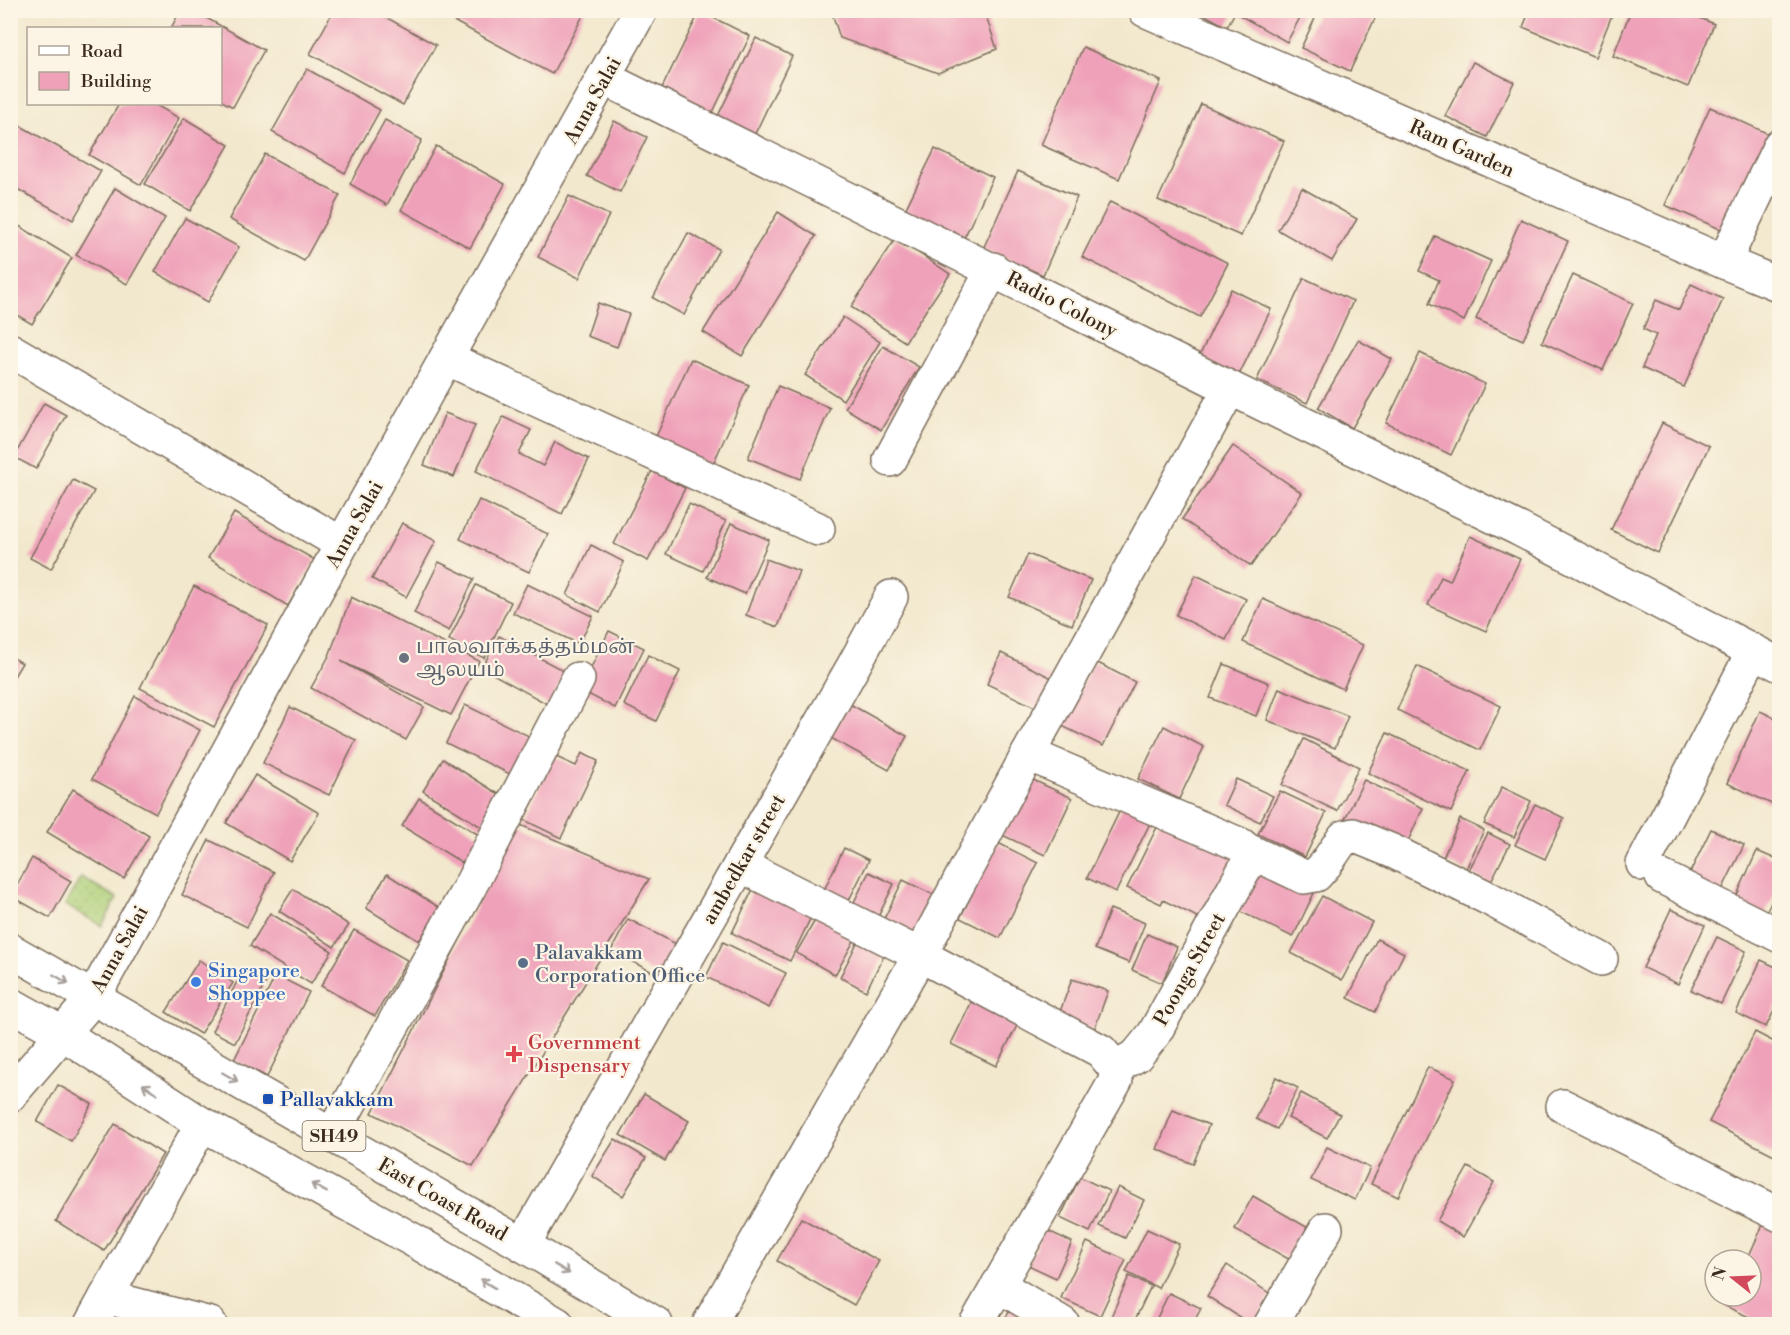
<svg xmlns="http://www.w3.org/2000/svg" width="1790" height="1335" font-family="'Libre Bodoni','Noto Serif Tamil',serif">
	<defs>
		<pattern id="grass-dots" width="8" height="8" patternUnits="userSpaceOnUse" patternTransform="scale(1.5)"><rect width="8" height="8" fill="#accf77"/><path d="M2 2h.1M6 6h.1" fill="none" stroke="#95b266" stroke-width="1.8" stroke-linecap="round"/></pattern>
	</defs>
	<rect width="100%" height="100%" fill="#fcf5e5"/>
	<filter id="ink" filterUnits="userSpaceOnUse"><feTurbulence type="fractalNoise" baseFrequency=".0167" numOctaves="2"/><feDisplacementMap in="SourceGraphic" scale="12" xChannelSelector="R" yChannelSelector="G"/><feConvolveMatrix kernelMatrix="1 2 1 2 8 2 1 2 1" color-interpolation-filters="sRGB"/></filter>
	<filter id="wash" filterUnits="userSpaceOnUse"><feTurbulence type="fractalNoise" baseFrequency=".008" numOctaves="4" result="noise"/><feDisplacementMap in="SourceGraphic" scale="24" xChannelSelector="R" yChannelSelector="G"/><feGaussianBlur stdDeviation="1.35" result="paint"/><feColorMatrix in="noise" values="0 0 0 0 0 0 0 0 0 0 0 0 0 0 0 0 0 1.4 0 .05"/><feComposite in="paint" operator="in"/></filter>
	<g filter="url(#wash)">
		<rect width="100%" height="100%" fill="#f2e8cd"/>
		<!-- grass -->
		<polygon fill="url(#grass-dots)" stroke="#747c4a" stroke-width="1.5" points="81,877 117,898 102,926 65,905"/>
		<g id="blocks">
			<!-- building -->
			<g fill="#efa1b9">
				<polygon points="181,10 192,10 264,50 233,107 220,100 220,28 171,28"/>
				<polygon points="334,10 373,10 436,45 403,105 310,54"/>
				<polygon points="433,10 586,10 552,74"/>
				<polygon points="831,10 984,10 997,49 938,73 840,38"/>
				<polygon points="1196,10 1236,10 1227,27"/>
				<polygon points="1241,10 1304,10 1287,42 1239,15"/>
				<polygon points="1319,10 1379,10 1350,71 1301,48"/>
				<polygon points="1530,10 1614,10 1595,57 1523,27"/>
				<polygon points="1631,10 1682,10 1714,24 1688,87 1613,56"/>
				<polygon points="700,11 750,36 712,114 661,90"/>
				<polygon points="756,38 792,56 753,138 716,120"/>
				<polygon points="1083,47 1161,81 1119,179 1041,145"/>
				<polygon points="1473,62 1514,82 1487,137 1445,116"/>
				<polygon points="307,69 380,110 345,173 272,132"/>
				<polygon points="119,104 154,104 179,118 141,185 89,155"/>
				<polygon points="1201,104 1284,141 1241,236 1158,200"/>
				<polygon points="1710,107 1771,135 1727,232 1665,205"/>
				<polygon points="184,118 229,145 190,211 145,184"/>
				<polygon points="10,120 101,171 73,220 10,185"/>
				<polygon points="385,120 422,140 387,205 350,184"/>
				<polygon points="614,121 647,137 620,192 587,176"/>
				<polygon points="436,146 505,184 470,248 401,210"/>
				<polygon points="935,149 993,177 964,238 905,210"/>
				<polygon points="265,154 340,195 304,261 229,219"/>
				<polygon points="1018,171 1077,197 1043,275 983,249"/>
				<polygon points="115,188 165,218 127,284 76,255"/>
				<polygon points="1302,188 1357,219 1332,261 1278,230"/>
				<polygon points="569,196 609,215 579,278 538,257"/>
				<polygon points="1110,202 1228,263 1200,317 1082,257"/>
				<polygon points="778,212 816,236 742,356 703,332"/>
				<polygon points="185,218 239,247 208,302 155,272"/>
				<polygon points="1521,219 1568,241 1523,340 1476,319"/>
				<polygon points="19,226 72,258 32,324 10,311 10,241"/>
				<polygon points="688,233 719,249 684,315 653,298"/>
				<polygon points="1435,236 1491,261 1464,321 1429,304 1439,280 1419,271"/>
				<polygon points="896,238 950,274 905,342 851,307"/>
				<polygon points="1573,275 1633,303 1603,370 1542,342"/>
				<polygon points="1304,278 1353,301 1307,403 1257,380"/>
				<polygon points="1691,284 1723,299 1684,387 1642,368 1656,335 1643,329 1656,300 1679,310"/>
				<polygon points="1231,289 1271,309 1238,377 1199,357"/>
				<polygon points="598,303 629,314 617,347 587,336"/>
				<polygon points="843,317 880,342 843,400 805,375"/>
				<polygon points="1358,340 1392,359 1352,428 1318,408"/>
				<polygon points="883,346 919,367 881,430 845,408"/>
				<polygon points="1420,353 1485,384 1451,455 1386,423"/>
				<polygon points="691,359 749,385 712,466 654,441"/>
				<polygon points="778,386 830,408 800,479 748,458"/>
				<polygon points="44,403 66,415 36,469 14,457"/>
				<polygon points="445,413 475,425 454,477 424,465"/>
				<polygon points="503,417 531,430 519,454 543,466 555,442 589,459 562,514 476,471"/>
				<polygon points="1662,423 1709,446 1658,553 1611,530"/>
				<polygon points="1233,446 1302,493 1251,566 1182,519"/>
				<polygon points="652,471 685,488 648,561 614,544"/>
				<polygon points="73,480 94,491 51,569 30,558"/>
				<polygon points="479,500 548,534 529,572 460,539"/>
				<polygon points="689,504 726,521 703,571 666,554"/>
				<polygon points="234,513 315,560 288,606 208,558"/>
				<polygon points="402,523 436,541 406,597 372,579"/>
				<polygon points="731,523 769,540 745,594 707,577"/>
				<polygon points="1470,536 1520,559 1486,631 1428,605 1441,577 1450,581"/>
				<polygon points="591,545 624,562 600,612 567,595"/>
				<polygon points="1028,554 1091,580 1072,625 1009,597"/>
				<polygon points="766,559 799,571 778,627 746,615"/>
				<polygon points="439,562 474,579 449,631 414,613"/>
				<polygon points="1196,575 1246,599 1226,640 1176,615"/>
				<polygon points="527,584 593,616 579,644 513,613"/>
				<polygon points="476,585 511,602 484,658 449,640"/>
				<polygon points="194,586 268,625 214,727 140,688"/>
				<polygon points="351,597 479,661 451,715 341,661 424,707 406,740 311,688 329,656"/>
				<polygon points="1263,599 1363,645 1343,689 1243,642"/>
				<polygon points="609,631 644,648 615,708 580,690"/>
				<polygon points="499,636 566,672 549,705 482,668"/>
				<polygon points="1001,653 1054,679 1039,709 987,684"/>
				<polygon points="648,655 680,671 656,721 624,705"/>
				<polygon points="10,656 22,663 10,683"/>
				<polygon points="1094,661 1135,682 1103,746 1062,726"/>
				<polygon points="1224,664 1269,683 1256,716 1210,698"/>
				<polygon points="1417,666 1501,706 1480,750 1397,710"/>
				<polygon points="1279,688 1348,716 1335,748 1267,720"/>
				<polygon points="135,696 200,730 156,813 92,779"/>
				<polygon points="848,703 907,736 889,770 829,737"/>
				<polygon points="465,705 533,738 514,776 446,743"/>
				<polygon points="290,707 356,740 329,795 263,763"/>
				<polygon points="1760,711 1780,720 1780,808 1727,783"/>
				<polygon points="1164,726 1204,747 1179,799 1138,779"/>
				<polygon points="1387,733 1470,771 1451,812 1368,773"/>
				<polygon points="1304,739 1359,767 1337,811 1282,785"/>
				<polygon points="582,753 598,761 561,838 524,820 554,756 576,766"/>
				<polygon points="443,759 508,800 488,831 423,791"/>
				<polygon points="255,775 319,813 290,861 226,823"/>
				<polygon points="1029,778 1072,798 1045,855 1002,835"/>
				<polygon points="1236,779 1273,796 1260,822 1224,805"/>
				<polygon points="1364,780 1423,808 1404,850 1344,821"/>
				<polygon points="1502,787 1531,801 1514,837 1484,824"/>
				<polygon points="73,789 149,836 124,879 47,832"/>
				<polygon points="1280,791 1326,813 1305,857 1258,834"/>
				<polygon points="419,798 487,840 469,867 402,826"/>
				<polygon points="1125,800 1154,815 1116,892 1087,878"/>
				<polygon points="1535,804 1564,818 1545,859 1515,845"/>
				<polygon points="1161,819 1194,835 1192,842 1196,835 1239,856 1207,922 1163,900 1161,904 1127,888"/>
				<polygon points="1460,819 1484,830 1465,871 1442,860"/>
				<polygon points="518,824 649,879 473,1166 372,1113"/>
				<polygon points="1711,829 1744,845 1719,896 1686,881"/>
				<polygon points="1488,833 1510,844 1490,883 1468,872"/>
				<polygon points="209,840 274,872 247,927 182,895"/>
				<polygon points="998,843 1038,863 1000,938 960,918"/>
				<polygon points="844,848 869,860 842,914 818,903"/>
				<polygon points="1757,851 1780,861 1780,884 1762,920 1732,906"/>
				<polygon points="32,858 71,881 50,918 11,896"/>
				<polygon points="1257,865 1314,893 1293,937 1235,909"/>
				<polygon points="869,872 894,884 876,921 851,908"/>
				<polygon points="387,874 440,908 419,941 366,908"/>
				<polygon points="903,880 938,897 917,940 882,923"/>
				<polygon points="754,887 812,915 790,961 732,933"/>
				<polygon points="293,889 349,925 334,947 279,911"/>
				<polygon points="1322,896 1372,922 1342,980 1291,953"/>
				<polygon points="1110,909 1145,923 1129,963 1095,949"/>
				<polygon points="1671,909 1705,925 1678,984 1643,968"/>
				<polygon points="270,913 332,951 311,984 250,946"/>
				<polygon points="817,917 855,939 835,975 796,953"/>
				<polygon points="628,919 682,947 666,979 611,951"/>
				<polygon points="354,930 407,960 375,1016 321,986"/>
				<polygon points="1147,934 1177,947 1162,983 1132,970"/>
				<polygon points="1717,937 1746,951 1721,1004 1691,990"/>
				<polygon points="1377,939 1404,953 1375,1012 1348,998"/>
				<polygon points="858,941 884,955 866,991 840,977"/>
				<polygon points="723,942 786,973 769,1008 706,977"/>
				<polygon points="199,960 233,983 200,1034 166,1012"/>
				<polygon points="1761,960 1780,969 1780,999 1766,1027 1736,1013"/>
				<polygon points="244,968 267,980 235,1043 212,1031"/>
				<polygon points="276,975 309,992 267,1077 234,1060"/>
				<polygon points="1072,979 1108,991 1094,1030 1058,1017"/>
				<polygon points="975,995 1021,1018 996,1066 951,1044"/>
				<polygon points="1755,1032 1780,1045 1780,1158 1709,1122"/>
				<polygon points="1428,1067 1455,1079 1398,1197 1371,1184"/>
				<polygon points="1276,1077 1298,1088 1277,1129 1256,1119"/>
				<polygon points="58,1085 92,1104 71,1141 37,1122"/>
				<polygon points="1301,1093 1340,1114 1327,1138 1288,1118"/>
				<polygon points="644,1094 689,1121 665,1161 620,1135"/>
				<polygon points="1173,1110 1209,1125 1193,1164 1157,1149"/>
				<polygon points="115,1124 163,1154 104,1251 56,1221"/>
				<polygon points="615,1139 646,1158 623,1196 592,1176"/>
				<polygon points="1327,1147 1370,1168 1355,1200 1311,1180"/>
				<polygon points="1468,1167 1494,1182 1463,1237 1437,1221"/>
				<polygon points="1080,1177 1109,1191 1090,1232 1060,1218"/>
				<polygon points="1118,1187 1144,1200 1125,1238 1099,1226"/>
				<polygon points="1253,1196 1310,1229 1292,1261 1235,1229"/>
				<polygon points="1768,1214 1780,1219 1780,1324 1764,1324 1725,1306 1730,1296 1751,1296 1751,1260 1747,1260"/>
				<polygon points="801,1218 879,1261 854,1305 777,1261"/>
				<polygon points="1044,1229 1072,1242 1056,1278 1028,1265"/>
				<polygon points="1147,1229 1179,1244 1158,1288 1126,1272"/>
				<polygon points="1087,1242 1126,1260 1100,1316 1061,1298"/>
				<polygon points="1227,1265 1272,1295 1253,1324 1250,1324 1207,1296"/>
				<polygon points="1129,1276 1151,1286 1133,1324 1117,1324 1109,1321"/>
				<polygon points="1169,1293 1201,1308 1193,1324 1154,1324"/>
				<polygon points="1012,1307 1041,1324 1002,1324"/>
			</g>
		</g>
	</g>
	<g filter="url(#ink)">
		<use href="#blocks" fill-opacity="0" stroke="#7b6c5b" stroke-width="1.5"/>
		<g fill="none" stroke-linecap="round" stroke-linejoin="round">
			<defs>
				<g id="minor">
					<polyline points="1145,10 1724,262 1780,285"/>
					<polyline points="604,78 1230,388 1519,529 1780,665"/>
					<polyline points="1724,262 1780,145"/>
					<polyline points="10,350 342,544"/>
					<polyline points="446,358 818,529"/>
					<polyline points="890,460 993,269"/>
					<polyline points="1247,850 1304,877 1316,875 1325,865 1344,837 1353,835 1392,851 1488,898 1601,959"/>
					<polyline points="1643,864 1753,652"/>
					<polyline points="740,865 920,955 1101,1051 1115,1068"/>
					<polyline points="1662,877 1780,936"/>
					<polyline points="10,1095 93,998 342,544 641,10"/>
					<polyline points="1563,1106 1780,1215"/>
					<polyline points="332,1135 469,888 578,679"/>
					<polyline points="523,1245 854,665 891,597"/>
					<polyline points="998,1285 1063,1324"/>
					<polyline points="106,1297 210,1324"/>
					<polyline points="91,1324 202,1124"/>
					<polyline points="709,1324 920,955 1028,754 1230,388"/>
					<path d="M976,1324L1116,1080L1115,1068L1137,1055L1154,1034L1248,863C1250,853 1248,851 1241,845L1028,754"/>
					<polyline points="1271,1324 1326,1229"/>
				</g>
				<g id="major">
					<polyline points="10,950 523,1245 656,1324"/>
					<polyline points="10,1004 62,1033 202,1124 413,1240 557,1324"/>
				</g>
			</defs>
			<!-- minor casing -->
			<use href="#minor" stroke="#7b6c5b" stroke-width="36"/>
			<!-- major casing -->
			<use href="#major" stroke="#7b6c5b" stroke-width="36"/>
			<!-- minor -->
			<use href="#minor" stroke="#fff" stroke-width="33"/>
			<!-- major -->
			<use href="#major" stroke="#fff" stroke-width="33"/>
		</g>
		<!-- one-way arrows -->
		<defs><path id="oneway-shaft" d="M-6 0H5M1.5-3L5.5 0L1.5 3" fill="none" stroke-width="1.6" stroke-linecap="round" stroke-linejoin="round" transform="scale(1.5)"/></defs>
		<g stroke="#a79f9a">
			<use href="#oneway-shaft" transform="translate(61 979) rotate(30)"/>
			<use href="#oneway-shaft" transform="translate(230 1077) rotate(30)"/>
			<use href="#oneway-shaft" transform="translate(150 1089) rotate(-147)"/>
			<use href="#oneway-shaft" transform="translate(319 1188) rotate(-151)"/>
			<use href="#oneway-shaft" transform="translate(562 1269) rotate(31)"/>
			<use href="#oneway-shaft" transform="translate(488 1284) rotate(-149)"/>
		</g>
	</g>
	<!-- markers -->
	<circle fill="#6b7280" stroke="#fcf5e5" stroke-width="2" cx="404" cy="658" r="6"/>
	<circle fill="#5c6f8a" stroke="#fcf5e5" stroke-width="2" cx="523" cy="963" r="6"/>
	<circle fill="#3f7fe0" stroke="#fcf5e5" stroke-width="2" cx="196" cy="982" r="6"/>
	<path fill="#e0444e" stroke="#fcf5e5" stroke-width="2" d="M511 1045h6v6h6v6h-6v6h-6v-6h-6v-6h6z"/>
	<rect fill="#1a4fb4" stroke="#fcf5e5" stroke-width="2" x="262" y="1093" width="12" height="12" rx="3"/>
	<g text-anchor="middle" stroke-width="4.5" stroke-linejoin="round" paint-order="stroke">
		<!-- shield labels -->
		<rect fill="#fcf5e5" stroke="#75675a" stroke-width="1.5" x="302.5" y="1121" width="63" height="30" rx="4.5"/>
		<g font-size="18" font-weight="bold" fill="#3b2a1e">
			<text x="334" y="1142">SH49</text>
		</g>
		<!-- street labels -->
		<g font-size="20" fill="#3b2a1e" stroke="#fcf5e5">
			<text transform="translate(592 100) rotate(-61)" y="7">Anna Salai</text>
			<text transform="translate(1462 148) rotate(24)" y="7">Ram Garden</text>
			<text transform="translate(1062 304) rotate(27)" y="7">Radio Colony</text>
			<text transform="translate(354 524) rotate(-61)" y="7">Anna Salai</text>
			<text transform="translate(743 859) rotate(-60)" y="7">ambedkar street</text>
			<text transform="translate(119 949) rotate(-61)" y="7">Anna Salai</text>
			<text transform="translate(1189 969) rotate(-61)" y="7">Poonga Street</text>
			<text transform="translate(443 1199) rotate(30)" y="7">East Coast Road</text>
		</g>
		<!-- worship labels -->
		<g font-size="20" fill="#5b616d" stroke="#fcf5e5" text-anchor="start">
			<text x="416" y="653">பாலவாக்கத்தம்மன்<tspan x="416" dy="23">ஆலயம்</tspan></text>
		</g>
		<!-- service labels -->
		<g font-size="20" fill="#4e5e75" stroke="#fcf5e5" text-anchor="start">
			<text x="535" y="959">Palavakkam<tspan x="535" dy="23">Corporation Office</tspan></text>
		</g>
		<!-- shop labels -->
		<g font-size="20" fill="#366cbe" stroke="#fcf5e5" text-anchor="start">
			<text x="208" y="977">Singapore<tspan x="208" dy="23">Shoppee</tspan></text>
		</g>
		<!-- health labels -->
		<g font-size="20" fill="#be3a42" stroke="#fcf5e5" text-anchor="start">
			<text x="528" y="1049">Government<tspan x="528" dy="23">Dispensary</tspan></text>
		</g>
		<!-- transit labels -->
		<g font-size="20" fill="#164399" stroke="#fcf5e5" text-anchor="start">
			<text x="280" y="1106">Pallavakkam</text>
		</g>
	</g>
	<!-- margin -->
	<rect width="1790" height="1335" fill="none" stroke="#fcf5e5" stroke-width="36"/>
	<!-- legend -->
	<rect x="27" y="27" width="195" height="78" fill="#fcf5e5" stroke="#afa495" stroke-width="1.5"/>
	<rect x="39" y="46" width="30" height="9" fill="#ffffff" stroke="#afa495" stroke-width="1.5"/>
	<text x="81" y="57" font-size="18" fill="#3b2a1e">Road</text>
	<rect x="39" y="72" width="30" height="18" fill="#efa1b9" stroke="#afa495" stroke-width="1.5"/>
	<text x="81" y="87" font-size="18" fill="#3b2a1e">Building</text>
	<!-- north arrow -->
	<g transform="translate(1733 1278) rotate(288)"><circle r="28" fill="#fcf5e5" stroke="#afa495" stroke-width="1.5"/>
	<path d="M0-4.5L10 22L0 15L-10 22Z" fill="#d1495b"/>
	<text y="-9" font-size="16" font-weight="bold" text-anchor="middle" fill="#3b2a1e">N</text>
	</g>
</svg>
